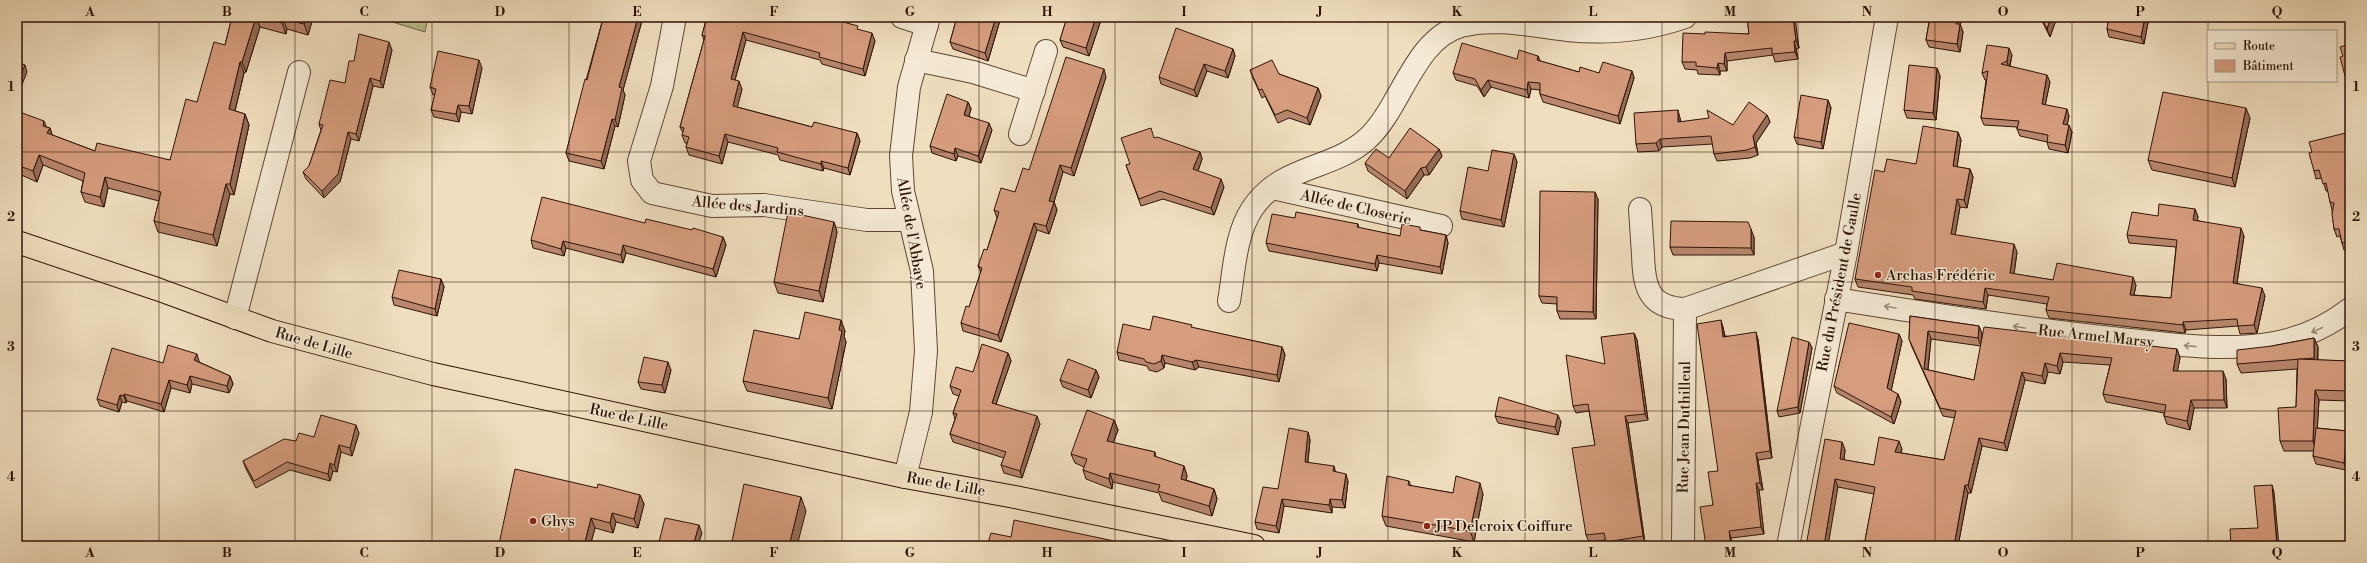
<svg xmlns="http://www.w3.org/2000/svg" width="2367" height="563" font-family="'Libre Bodoni',serif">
	<defs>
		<pattern id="green-dots" width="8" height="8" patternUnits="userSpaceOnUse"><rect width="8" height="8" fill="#bbc191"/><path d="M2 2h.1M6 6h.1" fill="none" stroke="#a1a57c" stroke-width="1.8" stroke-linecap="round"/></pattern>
	</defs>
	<rect width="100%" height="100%" fill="#f0dfbf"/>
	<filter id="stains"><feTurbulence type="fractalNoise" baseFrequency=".005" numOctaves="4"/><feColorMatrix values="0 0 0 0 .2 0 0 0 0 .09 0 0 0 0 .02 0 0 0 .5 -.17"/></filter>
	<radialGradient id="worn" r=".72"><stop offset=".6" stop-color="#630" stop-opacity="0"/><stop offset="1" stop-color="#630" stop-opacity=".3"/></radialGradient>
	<!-- green -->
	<polygon fill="url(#green-dots)" stroke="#746a4c" points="376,17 428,17 425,32"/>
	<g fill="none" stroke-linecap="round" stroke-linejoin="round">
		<defs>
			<g id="minor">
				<polyline points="675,17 662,86 639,161 642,180 652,193 712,206 764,205 867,220 909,220"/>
				<polyline points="902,17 927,25"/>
				<polyline points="916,60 973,72 1034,91"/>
				<polyline points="1020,134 1046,51"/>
				<polyline points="1272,188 1441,226"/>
				<path d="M1640,209C1641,224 1642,239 1643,255C1644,286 1648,308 1685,309L1683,546"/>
				<path d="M1836,299C1931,314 2025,329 2120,339C2171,344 2223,352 2274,343C2302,338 2327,327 2350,309"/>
				<path d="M1229,301C1234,272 1235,235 1252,209C1282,164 1331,171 1367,139C1401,108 1414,39 1461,26C1494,17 1533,26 1567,30C1606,34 1648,30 1685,17"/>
				<polyline points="1685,309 1846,253"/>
				<polyline points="235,318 299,72"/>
				<polyline points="905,477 921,412 926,351 922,271 903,191 901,156 909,87 929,17"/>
				<polyline points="1788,546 1846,253 1887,17"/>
			</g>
			<polyline id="major" points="17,242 157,289 272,331 433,374 905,477 1015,497 1254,546"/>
		</defs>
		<!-- minor casing -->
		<use href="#minor" stroke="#5e4634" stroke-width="24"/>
		<!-- major casing -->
		<use href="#major" stroke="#2e1306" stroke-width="24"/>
		<!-- minor -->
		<use href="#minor" stroke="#f5ead5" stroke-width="22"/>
		<!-- major -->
		<use href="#major" stroke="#f0dfbf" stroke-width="22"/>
	</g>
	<!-- wall -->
	<g fill="#b8876d" stroke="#2e1306" fill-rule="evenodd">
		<polygon points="232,17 313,17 313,18 308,35 287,29 286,34 260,27 246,72 244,73 235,111 245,114 249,125 234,195 230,194 217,246 158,232 154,221 159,201 108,188 104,207 85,202 81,192 83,181 43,165 37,182 17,173 17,111 46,127 50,128 52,135 95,151 170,160 197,102 225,45"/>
		<polygon points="643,17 623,90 625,95 618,127 615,126 604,169 569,161 566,153 602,22 600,18"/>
		<polygon points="707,17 859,30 875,41 865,76 822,64 820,60 746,40 735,80 742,89 737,107 812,127 857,133 860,141 850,175 824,168 823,171 780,160 778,155 728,142 722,164 689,155 686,147 687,143 685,143 682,135 683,133 680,127 704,40 702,35"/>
		<polygon points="957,17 1001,17 988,61 953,49 950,42"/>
		<polygon points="1064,17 1102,17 1089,56 1063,47 1060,40 1067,18"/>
		<polygon points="1747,17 1794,17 1799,48 1796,49 1798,59 1775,62 1773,55 1727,61 1727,71 1720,71 1720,75 1698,74 1697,70 1685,69 1682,62 1705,34 1749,34"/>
		<polygon points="1808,17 1851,17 1851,22 1809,21"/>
		<polygon points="1905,17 1962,17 1960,24 1963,32 1960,52 1929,47 1926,40 1929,22 1906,18"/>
		<polygon points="2040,17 2057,17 2050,37"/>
		<polygon points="2109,17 2149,17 2144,44 2109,37 2107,29"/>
		<polygon points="2350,44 2350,83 2348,83 2345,76 2343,56"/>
		<polygon points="1233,49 1235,56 1228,78 1207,71 1197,97 1161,84 1159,77"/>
		<polygon points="392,50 383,88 373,86 359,141 351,139 340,182 324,198 306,179 303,172 309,166 321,130 319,124 345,83 354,61"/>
		<polygon points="2012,55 2010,66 2050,82 2045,105 2069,116 2067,125 2072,132 2068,153 2049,149 2047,142 2020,136 2017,129 2017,127 1984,125 1981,118 1986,80 1985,80 1982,73"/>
		<polygon points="1538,56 1540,61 1579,72 1599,73 1632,71 1634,78 1620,124 1543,102 1540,94 1540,90 1531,89 1529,98 1491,87 1484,97 1477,86 1456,80 1453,73 1517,59"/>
		<polygon points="482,68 472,114 461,112 459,122 434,117 431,110 435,95 433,95 430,87"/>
		<polygon points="1937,68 1940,76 1936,120 1907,118 1904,110"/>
		<polygon points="1250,70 1279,74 1318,88 1321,96 1310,125 1289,118 1278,123 1265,96 1262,98 1253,78"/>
		<polygon points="1106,77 1074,176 1063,172 1054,202 1057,210 1049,234 1037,230 1001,342 963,331 961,323 969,307 981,272 978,266 987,250 997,218 994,210 1015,192 1029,170"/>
		<polygon points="1828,100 1831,108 1823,149 1797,144 1794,137"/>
		<polygon points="968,102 971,109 969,116 992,130 981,163 958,156 956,161 932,153 930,146"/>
		<polygon points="1767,115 1770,122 1756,143 1758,155 1750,158 1717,161 1714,154 1713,144 1662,147 1659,151 1638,152 1636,144 1680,118 1681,122 1733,125"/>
		<polygon points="2250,118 2235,187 2152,170 2148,160"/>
		<polygon points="1958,132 1961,140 1957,167 1970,169 1973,177 1967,208 1960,207 1955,235 2017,252 2014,274 2053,280 2136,285 2134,295 2171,298 2176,247 2129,243 2127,235 2158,216 2195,209 2198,217 2197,220 2244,236 2237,283 2265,296 2257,333 2240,334 2238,326 2186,330 2185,333 2049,318 2046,310 2047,304 1988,295 1986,309 1915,299 1913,295 1858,287 1855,279 1884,172 1916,164"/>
		<polygon points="2350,132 2350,249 2344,250 2340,236 2337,237 2334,229 2332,210 2330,202 2328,191 2326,191 2322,178 2316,179 2314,171 2312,152"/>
		<polygon points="1154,138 1200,152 1202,159 1198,171 1224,187 1214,215 1163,199 1141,206 1126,165 1130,164"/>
		<polygon points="1439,149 1442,156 1429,175 1424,175 1407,199 1368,171 1365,163"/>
		<polygon points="1514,154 1517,162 1504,227 1462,219 1460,211 1488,171"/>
		<polygon points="1598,199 1596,319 1560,319 1557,311 1557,304 1542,303 1539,296"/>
		<polygon points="1295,218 1358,224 1359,228 1400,236 1421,230 1446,235 1448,243 1442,274 1379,263 1377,271 1269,251 1266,243"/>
		<polygon points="834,222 837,232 823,302 778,293 774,282"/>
		<polygon points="645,223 723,237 726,245 716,277 626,253 623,263 566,248 564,256 533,248 531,240"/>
		<polygon points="1754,237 1754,255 1673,255 1670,247"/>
		<polygon points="441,279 444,287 437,316 394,305 392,297"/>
		<path d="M1910,316L1979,326L1982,334L1981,345L2177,349L2180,358L2177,371L2226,379L2227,408H2194L2190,430L2167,424L2164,416V413L2106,402L2103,394L2110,365L2063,362L2060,374L2048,372L2045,384L2025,380L2007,451L1982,446L1971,493H1968L1958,546H1864L1874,494L1838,487L1806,546L1842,442L1845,450L1844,460L1874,465L1902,449L1901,453L1944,460L1955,418L1943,416L1912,347L1909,339ZM1931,339L1981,346L1974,380L1928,370Z"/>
		<polygon points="1723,327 1725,336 1758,339 1772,458 1758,460 1763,490 1759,490 1764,534 1731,538 1732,546 1706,546 1718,471"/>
		<polygon points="1193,328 1282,347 1285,355 1279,382 1199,367 1195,370 1165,363 1164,368 1157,372 1149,370 1147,366 1119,360 1117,352 1150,330"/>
		<polygon points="845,331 844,336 846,342 832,409 747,391 743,381 799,339"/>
		<polygon points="1634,333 1637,340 1648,420 1628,423 1645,543 1625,546 1607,546 1605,540 1589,542 1586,535 1595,445 1589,411 1576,413 1573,406 1605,364"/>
		<polygon points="1899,334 1902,341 1891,391 1898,394 1901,402 1894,424 1837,393 1834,386"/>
		<polygon points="2314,338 2318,347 2318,360 2350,361 2350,401 2319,400 2317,428 2347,431 2350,439 2346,470 2316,464 2313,456 2314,451 2284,451 2280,441 2296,407 2297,369 2241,373 2237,364 2272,346"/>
		<polygon points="1809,342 1812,348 1800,413 1779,417 1777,411"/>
		<polygon points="1008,353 1011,361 996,404 1040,424 1022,478 1004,473 1001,465 1004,458 953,442 950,434 955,419 953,413 959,396 953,394 950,386 973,372"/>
		<polygon points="199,361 199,362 230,376 233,384 229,393 192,384 190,393 171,388 164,412 127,401 126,403 122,402 119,412 100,406 97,399 163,363"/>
		<polygon points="671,370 665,393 641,389 638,382"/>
		<polygon points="1096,370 1099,377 1091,398 1063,387 1060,380"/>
		<polygon points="1495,416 1561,422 1558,435 1498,423"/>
		<polygon points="1114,420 1118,430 1113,443 1155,452 1156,457 1184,466 1187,476 1186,480 1214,489 1217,499 1212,516 1162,501 1159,493 1113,482 1112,489 1086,479 1083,470 1084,467 1075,463 1071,454"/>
		<polygon points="1308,432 1310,440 1308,462 1336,472 1348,481 1345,508 1332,507 1332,513 1284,506 1279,533 1257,529 1255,522 1278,489"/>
		<polygon points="359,433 352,456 341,452 337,472 333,471 330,481 290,470 256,488 246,469 243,461 296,441 314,437"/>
		<polygon points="1409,481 1411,486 1453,493 1483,494 1474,542 1386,526 1382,516"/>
		<polygon points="597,488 640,495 644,504 638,528 616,522 613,533 595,528 590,546 499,546 499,544"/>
	</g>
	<!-- shaded-wall -->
	<g fill="#966e59" stroke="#2e1306">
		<polygon points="256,17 260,27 246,72 242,62"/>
		<polygon points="306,17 313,17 313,18 308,35 304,24"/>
		<polygon points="638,17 643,17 623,90 625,95 618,127 615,120 619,87"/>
		<polygon points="996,17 1001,17 988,61 985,53"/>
		<polygon points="1096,17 1102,17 1089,56 1086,48"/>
		<polygon points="1793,17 1794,17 1795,18 1799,48 1796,41"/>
		<polygon points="1957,17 1962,17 1959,31 1956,24"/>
		<polygon points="2051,17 2057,17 2050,37 2047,29"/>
		<polygon points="2145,17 2149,17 2144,44 2141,37"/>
		<polygon points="283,19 287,29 286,34 282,23"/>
		<polygon points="1960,24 1963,32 1960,52 1957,44"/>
		<polygon points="743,32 746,40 733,87 731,79"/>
		<polygon points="872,33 875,41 865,76 863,69"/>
		<polygon points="1794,41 1796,49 1798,59 1795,52"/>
		<polygon points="389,42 392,50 383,88 380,81"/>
		<polygon points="2009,48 2012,55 2009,69 2007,61"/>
		<polygon points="1233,49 1235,56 1228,78 1225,71"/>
		<polygon points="1725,53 1727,61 1727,71 1724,64"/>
		<polygon points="1538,56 1541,63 1537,60"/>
		<polygon points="479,60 482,68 472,114 469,106"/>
		<polygon points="240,62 244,73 233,119 229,109"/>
		<polygon points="1718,63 1720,71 1720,75 1717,68"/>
		<polygon points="1204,64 1207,71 1197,97 1194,90"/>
		<polygon points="25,65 27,72 17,97 17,83"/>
		<polygon points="1937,68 1940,76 1936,120 1933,113"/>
		<polygon points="1104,69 1106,77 1074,176 1071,168"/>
		<polygon points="1632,71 1634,78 1620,124 1618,116"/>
		<polygon points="2047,75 2050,82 2044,111 2042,104"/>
		<polygon points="370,78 373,86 359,141 356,134"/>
		<polygon points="1488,80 1491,87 1484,97 1481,90"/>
		<polygon points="739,81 742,89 736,113 733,106"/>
		<polygon points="1528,82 1531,89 1529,98 1527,90"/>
		<polygon points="1318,88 1321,96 1310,125 1307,118"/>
		<polygon points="1828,100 1831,108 1823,149 1821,142"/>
		<polygon points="968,102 971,109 967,122 964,115"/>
		<polygon points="458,105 461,112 459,122 456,114"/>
		<polygon points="2246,108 2250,118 2235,187 2232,178"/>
		<polygon points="2067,109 2069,116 2066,131 2063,124"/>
		<polygon points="1678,110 1680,118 1681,130 1678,122"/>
		<polygon points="245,114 249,125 234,195 230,184"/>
		<polygon points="1767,115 1770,122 1756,143 1758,155 1755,147 1753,136"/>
		<polygon points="612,119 615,126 604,169 601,161"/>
		<polygon points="44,121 48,131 43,126"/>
		<polygon points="989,123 992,130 981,163 978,156"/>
		<polygon points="2069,125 2072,132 2068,153 2065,145"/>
		<polygon points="50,128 53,138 47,133"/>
		<polygon points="348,132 351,139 340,182 324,198 322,191"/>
		<polygon points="1958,132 1961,140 1956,174 1953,166"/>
		<polygon points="857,133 860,141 850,175 848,168"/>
		<polygon points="725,134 728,142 722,164 719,156"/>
		<polygon points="1660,139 1662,147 1659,151 1656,143"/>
		<polygon points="955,148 958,156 956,161 954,154"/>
		<polygon points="1439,149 1442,156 1429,175 1426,167"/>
		<polygon points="1200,152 1202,159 1196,177 1193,169"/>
		<polygon points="1514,154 1517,162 1504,227 1501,220"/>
		<polygon points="39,155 43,165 37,182 33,171"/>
		<polygon points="821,161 824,168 823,171 821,164"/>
		<polygon points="1060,165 1063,172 1052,208 1049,201"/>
		<polygon points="1421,168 1424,175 1407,199 1405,191"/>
		<polygon points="1970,169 1973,177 1967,208 1964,200"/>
		<polygon points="105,177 108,188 104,207 100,197"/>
		<polygon points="1221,179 1224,187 1214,215 1211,208"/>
		<polygon points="226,184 230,194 217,246 213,235"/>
		<polygon points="1595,192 1598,199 1596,319 1593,312"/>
		<polygon points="1957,199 1960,207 1954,242 1951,234"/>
		<polygon points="1054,202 1057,210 1049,234 1046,226"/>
		<polygon points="2195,209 2198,217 2196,227 2193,220"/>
		<polygon points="834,222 837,232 823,302 819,291"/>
		<polygon points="1034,223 1037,230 1001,342 998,335"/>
		<polygon points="2241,228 2244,236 2236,290 2233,283"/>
		<polygon points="1751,229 1754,237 1754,255 1751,248"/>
		<polygon points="1446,235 1448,243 1442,274 1440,267"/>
		<polygon points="723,237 726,245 716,277 713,269"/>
		<polygon points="563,241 566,248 564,256 561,249"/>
		<polygon points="2014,244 2017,252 2013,281 2010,273"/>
		<polygon points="623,245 626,253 623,263 621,255"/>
		<polygon points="1377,255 1379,263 1377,271 1375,264"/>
		<polygon points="2133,277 2136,285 2132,303 2130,295"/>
		<polygon points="441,279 444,287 437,316 435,309"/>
		<polygon points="1985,288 1988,295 1986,309 1983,302"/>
		<polygon points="2262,288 2265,296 2257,333 2254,325"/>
		<polygon points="841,320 845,331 844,336 846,342 832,409 828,398 839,330"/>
		<polygon points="1721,320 1723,327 1726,344 1723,337"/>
		<polygon points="2183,322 2186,330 2185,333 2183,325"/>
		<polygon points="1979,326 1982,334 1981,346 1978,338"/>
		<polygon points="1928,331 1931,339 1927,377 1924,369"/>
		<polygon points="1756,332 1758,339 1772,458 1770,451"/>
		<polygon points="1634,333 1637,340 1648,420 1645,414"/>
		<polygon points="1899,334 1902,341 1890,396 1887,388"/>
		<polygon points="2314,338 2318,347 2317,367 2314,358"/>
		<polygon points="1809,342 1812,348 1800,413 1798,407"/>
		<polygon points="1282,347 1285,355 1279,382 1277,375"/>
		<polygon points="2177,349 2180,358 2176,379 2173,371"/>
		<polygon points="1008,353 1011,361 994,410 992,403"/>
		<polygon points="2060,353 2063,362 2060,374 2057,366"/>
		<polygon points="197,354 199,361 197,368 194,360"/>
		<polygon points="1162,355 1165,363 1164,368 1161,361"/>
		<polygon points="1196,360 1199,367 1195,370 1192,362"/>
		<polygon points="668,362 671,370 665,393 662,385"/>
		<polygon points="2045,363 2048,372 2045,384 2042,376"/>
		<polygon points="1096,370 1099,377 1091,398 1088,390"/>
		<polygon points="2223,371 2226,379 2227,408 2224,400"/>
		<polygon points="2022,372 2025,380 2007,451 2004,443"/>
		<polygon points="190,376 192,384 190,393 187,385"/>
		<polygon points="230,376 233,384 229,393 227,386"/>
		<polygon points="169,380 171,388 164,412 161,404"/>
		<polygon points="2315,390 2319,400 2316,451 2313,441"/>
		<polygon points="124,394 127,401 126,403 124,396"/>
		<polygon points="1898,394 1901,402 1894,424 1891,417"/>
		<polygon points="120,395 122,402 119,412 117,405"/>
		<polygon points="2191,400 2194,408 2190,430 2187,421"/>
		<polygon points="1558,415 1561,422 1558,435 1555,427"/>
		<polygon points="1037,416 1040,424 1022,478 1020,471"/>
		<polygon points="1625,416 1628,423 1645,543 1643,536"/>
		<polygon points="1114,420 1118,430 1110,451 1107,441"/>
		<polygon points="356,425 359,433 352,456 350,448"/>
		<polygon points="2347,431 2350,439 2346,470 2344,463"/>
		<polygon points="1308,432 1310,440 1307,469 1305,462"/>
		<polygon points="1979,438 1982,446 1971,493 1968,485"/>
		<polygon points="1899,441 1902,449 1898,460 1895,452"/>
		<polygon points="1842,442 1845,450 1843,467 1840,459"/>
		<polygon points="339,445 341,452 337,472 334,465"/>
		<polygon points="1756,453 1758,460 1763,490 1760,483"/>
		<polygon points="330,463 333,471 330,481 328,474"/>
		<polygon points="1184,466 1187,476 1184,488 1181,479"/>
		<polygon points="1334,466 1336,473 1333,471"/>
		<polygon points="1110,473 1113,482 1112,489 1109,479"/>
		<polygon points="1346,474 1348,481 1345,508 1342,500"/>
		<polygon points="1835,479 1838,487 1828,546 1824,546"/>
		<polygon points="1480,483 1483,494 1474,542 1470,531"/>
		<polygon points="1756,483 1759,490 1764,534 1761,527"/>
		<polygon points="1965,485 1968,493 1958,546 1954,546"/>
		<polygon points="2272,485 2274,492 2279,546 2277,546"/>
		<polygon points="1214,489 1217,499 1212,516 1209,506"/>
		<polygon points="640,495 644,504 638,528 634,519"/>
		<polygon points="801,497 806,511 797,546 789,546"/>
		<polygon points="1282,499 1284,506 1279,533 1276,526"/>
		<polygon points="1330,499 1332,507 1332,513 1329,505"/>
		<polygon points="612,513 616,522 613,533 610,523"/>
		<polygon points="591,518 595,528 590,546 584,546"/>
		<polygon points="699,525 702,533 698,546 693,546"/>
		<polygon points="1729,531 1731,538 1732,546 1731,546"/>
	</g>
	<!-- building -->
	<g fill="#d69d7f" stroke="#2e1306">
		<polygon points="232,17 256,17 242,62 240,62 229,109 245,114 230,184 226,184 213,235 154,221 161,192 105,177 100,197 81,192 85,173 39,155 33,171 17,165 17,154 20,147 17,146 17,111 44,121 43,126 50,128 47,133 95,151 97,143 170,160 186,99 197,102 214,42 225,45"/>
		<polygon points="259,17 306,17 304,24 283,19 282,23"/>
		<polygon points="601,17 638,17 619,87 622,88 615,120 612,119 601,161 566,153 585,79 587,80 603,19 600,18"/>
		<polygon points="707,17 825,17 858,26 857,29 872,33 863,69 819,57 820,53 743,32 731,79 739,81 733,106 812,127 814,122 857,133 848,168 821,161 821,164 777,152 778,148 725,134 719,156 686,147 689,137 682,135 684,128 680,127 705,36 702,35"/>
		<polygon points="957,17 996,17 985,53 950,42"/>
		<polygon points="1067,17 1096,17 1086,48 1060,40"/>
		<polygon points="1747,17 1793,17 1796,41 1794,41 1795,52 1772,54 1772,48 1725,53 1724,64 1718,63 1717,68 1696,66 1696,62 1682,62 1683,33 1705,34 1705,32 1749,34"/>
		<polygon points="1930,17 1957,17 1956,24 1960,24 1957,44 1926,40"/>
		<polygon points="2041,17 2051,17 2047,29"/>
		<polygon points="2109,17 2145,17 2141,37 2107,29"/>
		<polygon points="1176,28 1233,49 1225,71 1204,64 1194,90 1159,77"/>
		<polygon points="359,34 389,42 380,81 370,78 356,134 348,132 338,174 322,191 303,172 309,166 323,125 319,124 330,80 345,83 349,61 354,61"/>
		<polygon points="1462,43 1517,59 1519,50 1538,56 1537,60 1579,72 1580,67 1599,73 1603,62 1632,71 1618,116 1540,94 1540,83 1528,82 1527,90 1488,80 1481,90 1475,79 1453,73"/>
		<polygon points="2350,44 2350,74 2345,76 2340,57 2343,56 2340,47"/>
		<polygon points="1987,45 2009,48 2007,61 2001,64 2047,75 2042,104 2067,109 2063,124 2069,125 2065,145 2047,142 2048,135 2017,129 2019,121 1981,118 1988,71 1982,73"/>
		<polygon points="438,51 479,60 469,106 458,105 456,114 431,110 436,89 430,87"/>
		<polygon points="1066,57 1104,69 1071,168 1060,165 1049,201 1054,202 1046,226 1034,223 998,335 961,323 966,306 969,307 982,268 978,266 984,249 987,250 999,212 994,210 1001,188 1015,192 1023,168 1029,170"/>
		<polygon points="1272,60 1279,74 1318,88 1307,118 1287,110 1275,115 1262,89 1259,90 1250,70"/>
		<polygon points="17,62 25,65 17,83"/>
		<polygon points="1909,65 1937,68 1933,113 1904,110"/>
		<polygon points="2163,92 2246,108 2232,178 2148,160"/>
		<polygon points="947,94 968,102 964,115 989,123 978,156 955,148 954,154 930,146"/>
		<polygon points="1801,95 1828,100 1821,142 1794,137"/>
		<polygon points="1749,102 1767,115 1753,136 1755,147 1747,150 1714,154 1711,136 1660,139 1656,143 1636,144 1634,113 1678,110 1678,122 1709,118 1707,110 1733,125"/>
		<polygon points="1923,126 1958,132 1953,166 1970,169 1964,200 1957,199 1951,234 2014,244 2010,273 2053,280 2057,263 2133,277 2130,295 2171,298 2177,240 2127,235 2132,212 2158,216 2159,204 2195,209 2193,220 2241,228 2233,283 2262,288 2254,325 2238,326 2237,319 2183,322 2183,325 2046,310 2049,297 1985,288 1983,302 1912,291 1912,287 1855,279 1875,170 1884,172 1887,159 1916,164"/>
		<polygon points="1151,128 1154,138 1157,137 1200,152 1193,169 1221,179 1211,208 1160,191 1139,199 1126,165 1130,164 1121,138"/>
		<polygon points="1410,128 1439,149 1426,167 1421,168 1405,191 1365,163 1376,149 1389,158"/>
		<polygon points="2350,132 2350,152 2348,153 2350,159 2350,241 2342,243 2339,229 2334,229 2332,214 2334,203 2330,202 2326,183 2323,184 2319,170 2314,171 2309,153 2312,152 2309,142"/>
		<polygon points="1492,150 1514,154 1501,220 1460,211 1468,167 1488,171"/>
		<polygon points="1540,191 1595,192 1593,312 1557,311 1557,297 1539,296"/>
		<polygon points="542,197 645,223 646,219 692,230 693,228 723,237 713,269 623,245 621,255 563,241 561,249 531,240"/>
		<polygon points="788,212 834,222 819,291 774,282"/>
		<polygon points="1296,212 1358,224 1357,227 1400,236 1402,224 1420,227 1420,230 1446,235 1440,267 1377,255 1375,264 1266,243 1272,214 1295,218"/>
		<polygon points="1671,221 1748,222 1751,229 1751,248 1670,247"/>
		<polygon points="399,270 441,279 435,309 392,297"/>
		<polygon points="805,312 841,320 839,330 842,331 828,398 743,381 754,330 799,339"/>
		<polygon points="1153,316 1192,325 1191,327 1282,347 1277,375 1196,360 1192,362 1162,355 1161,361 1154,364 1146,362 1144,359 1117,352 1123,324 1150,330"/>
		<polygon points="1910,316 1979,326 1978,338 1928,331 1924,369 1974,380 1984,327 2177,349 2173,371 2223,371 2224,400 2191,400 2187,421 2164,416 2166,405 2103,394 2112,358 2060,353 2057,366 2045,363 2042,376 2022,372 2004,443 1979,438 1968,485 1965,485 1954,546 1864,546 1875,487 1835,479 1824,546 1806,546 1825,439 1842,442 1840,459 1874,465 1879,437 1899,441 1895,452 1944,460 1956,411 1940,408 1909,339"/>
		<polygon points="1721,320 1723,337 1756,332 1770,451 1756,453 1760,483 1756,483 1761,527 1729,531 1731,546 1706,546 1700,507 1713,505 1708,472 1718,471 1697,324"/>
		<polygon points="1849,323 1899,334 1887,388 1898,394 1891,417 1834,386"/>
		<polygon points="1634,333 1645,414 1625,416 1643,536 1606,542 1604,533 1586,535 1572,448 1595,445 1588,404 1573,406 1566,355 1605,364 1601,337"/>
		<polygon points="1792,337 1809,342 1798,407 1777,411"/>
		<polygon points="2314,338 2314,358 2237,364 2237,350 2272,346"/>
		<polygon points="982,344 1008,353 992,403 1037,416 1020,471 1001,465 1006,452 950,434 957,414 953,413 961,390 950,386 956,367 973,372"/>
		<polygon points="168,345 197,354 194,360 230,376 227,386 190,376 187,385 169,380 161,404 124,394 124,396 120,395 117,405 97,399 112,348 163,363"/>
		<polygon points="644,357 668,362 662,385 638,382"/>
		<polygon points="1068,359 1096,370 1088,390 1060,380"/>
		<polygon points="2298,359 2350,361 2350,391 2315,390 2313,441 2280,441 2278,408 2296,407"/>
		<polygon points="1499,397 1558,415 1555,427 1495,416"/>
		<polygon points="1087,410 1114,420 1107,441 1155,452 1154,456 1184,466 1181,479 1214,489 1209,506 1158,491 1160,485 1110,473 1109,479 1083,470 1087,459 1071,454"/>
		<polygon points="321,415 356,425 350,448 339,445 334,465 330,463 328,474 287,462 254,481 243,461 284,439 296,441 299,433 314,437"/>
		<polygon points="1289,428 1308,432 1305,462 1334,466 1333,471 1346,474 1342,500 1330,499 1329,505 1282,499 1276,526 1255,522 1263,487 1278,489"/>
		<polygon points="2316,428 2347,431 2344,463 2313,456"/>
		<polygon points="515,469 597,488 598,484 640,495 634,519 612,513 610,523 591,518 584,546 564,546 552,543 552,546 506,546 499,544"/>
		<polygon points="1387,476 1409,481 1408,485 1453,493 1456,476 1480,483 1470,531 1382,516"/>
		<polygon points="744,484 801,497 789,546 731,546"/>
		<polygon points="2272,485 2277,546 2231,546 2230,529 2258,528 2254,486"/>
		<polygon points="665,518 699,525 693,546 658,546"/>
		<polygon points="1014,520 1138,546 987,546 991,533 1011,537"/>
	</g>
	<!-- one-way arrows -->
	<defs><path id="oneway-shaft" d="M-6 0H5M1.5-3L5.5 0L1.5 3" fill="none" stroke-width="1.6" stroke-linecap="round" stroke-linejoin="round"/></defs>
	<g stroke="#9b8978">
		<use href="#oneway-shaft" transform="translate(1890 307) rotate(-171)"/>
		<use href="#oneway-shaft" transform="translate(2019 327) rotate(-171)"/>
		<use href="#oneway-shaft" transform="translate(2317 330) rotate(155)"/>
		<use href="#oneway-shaft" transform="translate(2190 346) rotate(-174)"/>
	</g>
	<!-- grid -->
	<path fill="none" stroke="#2e1306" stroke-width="1" stroke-opacity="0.55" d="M159,17V546M295,17V546M432,17V546M569,17V546M705,17V546M842,17V546M979,17V546M1115,17V546M1252,17V546M1388,17V546M1525,17V546M1662,17V546M1798,17V546M1935,17V546M2072,17V546M2208,17V31M2208,81V546M17,152H2350M17,282H2350M17,411H2350"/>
	<!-- markers -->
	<g fill="#8f2418" stroke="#f5ead5" stroke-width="1.5">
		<circle cx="1878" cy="275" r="4"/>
		<circle cx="533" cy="521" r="4"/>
		<circle cx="1427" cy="526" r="4"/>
	</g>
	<g text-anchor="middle" stroke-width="3" stroke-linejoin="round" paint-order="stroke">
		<!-- street labels -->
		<g font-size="15" fill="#2e1306" stroke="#f5ead5">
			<text transform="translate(748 206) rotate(5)" y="5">Allée des Jardins</text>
			<text transform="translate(1356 207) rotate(13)" y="5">Allée de Closerie</text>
			<text transform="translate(912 233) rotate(80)" y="5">Allée de l'Abbaye</text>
			<text transform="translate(1839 282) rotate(-79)" y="5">Rue du Président de Gaulle</text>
			<text transform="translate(2096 336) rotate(6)" y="5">Rue Armel Marsy</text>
			<text transform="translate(314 343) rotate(16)" y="5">Rue de Lille</text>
			<text transform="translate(629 417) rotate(12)" y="5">Rue de Lille</text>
			<text transform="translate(1684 427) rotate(-89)" y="5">Rue Jean Duthilleul</text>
			<text transform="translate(946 484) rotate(10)" y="5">Rue de Lille</text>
		</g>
		<!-- poi labels -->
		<g font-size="15" fill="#2e1306" stroke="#f5ead5" text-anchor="start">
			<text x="1886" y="280">Archas Frédéric</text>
			<text x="541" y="526">Ghys</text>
			<text x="1435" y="531">JP Delcroix Coiffure</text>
		</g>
	</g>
	<!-- margin -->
	<rect width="2367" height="563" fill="none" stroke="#f0dfbf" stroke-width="44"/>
	<!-- legend -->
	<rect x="2207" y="30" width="130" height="52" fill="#f5ead5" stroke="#a59482"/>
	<rect x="2215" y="43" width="20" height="6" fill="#f0dfbf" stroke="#a59482"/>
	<text x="2243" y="50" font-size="12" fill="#2e1306">Route</text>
	<rect x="2215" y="60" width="20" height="12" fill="#d69d7f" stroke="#a59482"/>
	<text x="2243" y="70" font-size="12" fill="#2e1306">Bâtiment</text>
	<rect x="22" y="22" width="2323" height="519" fill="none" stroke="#2e1306" stroke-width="1.5"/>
	<g font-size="13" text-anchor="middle" font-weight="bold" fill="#2e1306">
		<text x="90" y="16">A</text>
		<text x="227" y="16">B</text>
		<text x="364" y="16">C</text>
		<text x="500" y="16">D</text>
		<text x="637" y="16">E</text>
		<text x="774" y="16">F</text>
		<text x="910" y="16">G</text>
		<text x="1047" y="16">H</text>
		<text x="1184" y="16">I</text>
		<text x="1320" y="16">J</text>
		<text x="1457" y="16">K</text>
		<text x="1593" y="16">L</text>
		<text x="1730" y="16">M</text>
		<text x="1867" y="16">N</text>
		<text x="2003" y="16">O</text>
		<text x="2140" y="16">P</text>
		<text x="2277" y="16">Q</text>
		<text x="11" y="91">1</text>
		<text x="2356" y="91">1</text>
		<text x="11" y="221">2</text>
		<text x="2356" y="221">2</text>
		<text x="11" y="351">3</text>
		<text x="2356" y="351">3</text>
		<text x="11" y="481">4</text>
		<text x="2356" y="481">4</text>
		<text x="90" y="557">A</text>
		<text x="227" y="557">B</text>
		<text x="364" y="557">C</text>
		<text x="500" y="557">D</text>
		<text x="637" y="557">E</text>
		<text x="774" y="557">F</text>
		<text x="910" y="557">G</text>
		<text x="1047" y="557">H</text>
		<text x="1184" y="557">I</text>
		<text x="1320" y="557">J</text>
		<text x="1457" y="557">K</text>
		<text x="1593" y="557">L</text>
		<text x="1730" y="557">M</text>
		<text x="1867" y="557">N</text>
		<text x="2003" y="557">O</text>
		<text x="2140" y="557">P</text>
		<text x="2277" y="557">Q</text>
	</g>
	<rect width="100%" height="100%" filter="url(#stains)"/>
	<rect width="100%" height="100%" fill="url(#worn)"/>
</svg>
